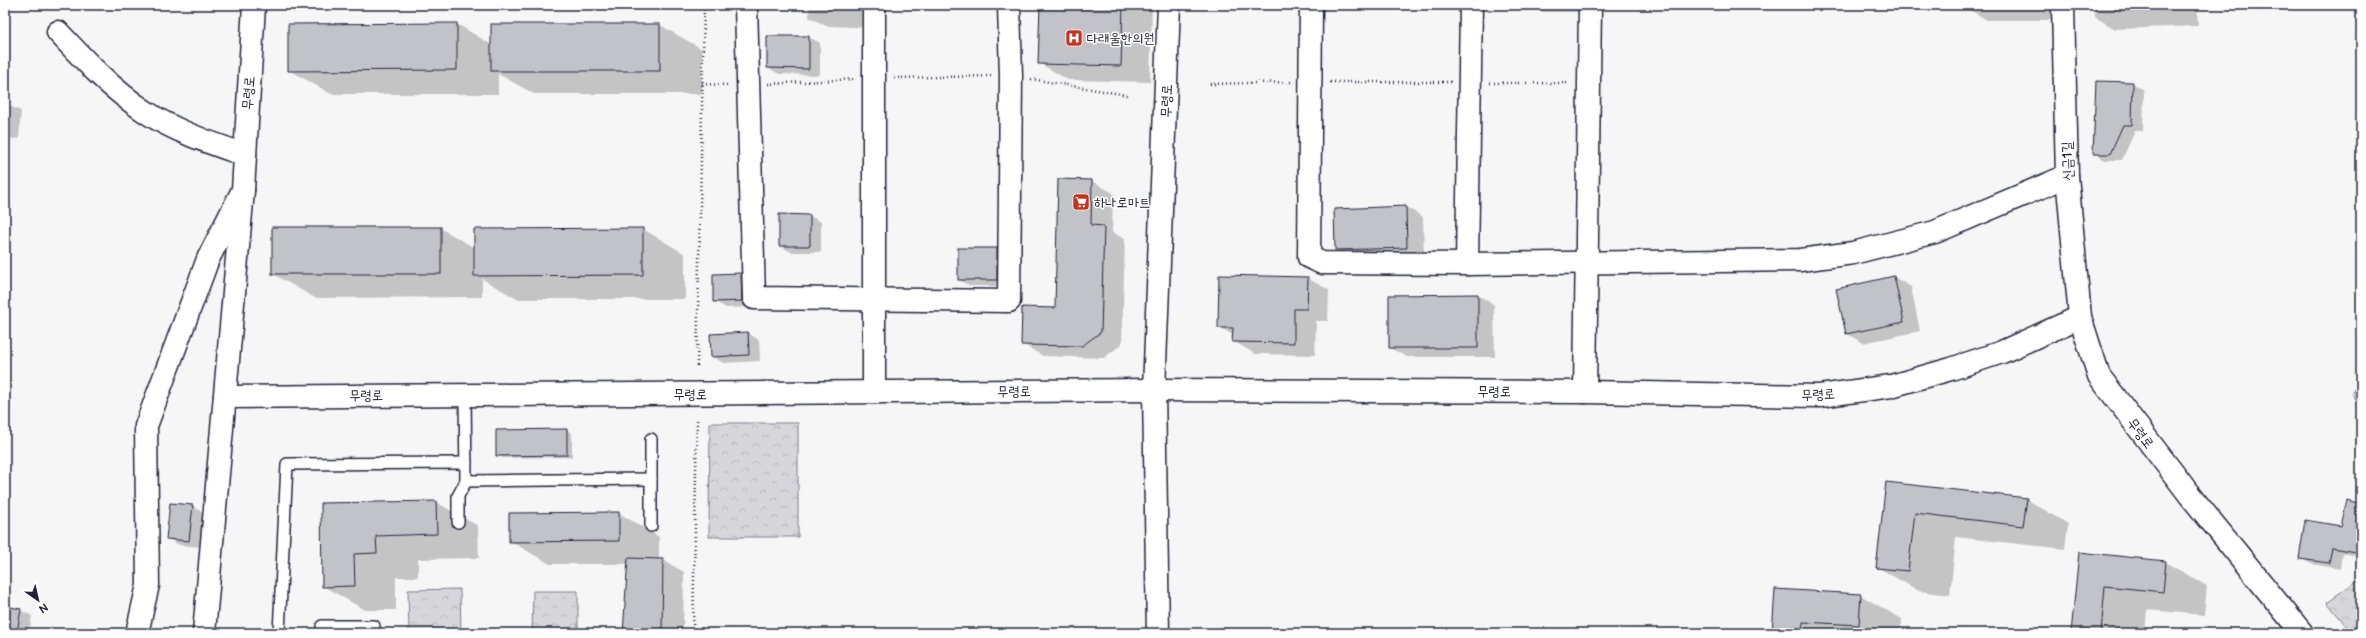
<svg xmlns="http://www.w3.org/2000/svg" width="2366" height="638" font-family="'Balsamiq Sans','Poor Story',sans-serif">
	<defs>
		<pattern id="forest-crowns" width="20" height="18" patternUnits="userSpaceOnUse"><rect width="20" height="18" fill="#d7d7db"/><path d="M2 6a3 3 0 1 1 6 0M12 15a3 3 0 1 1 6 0" fill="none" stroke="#b8b8bd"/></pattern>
	</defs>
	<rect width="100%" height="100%" fill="#f6f6f7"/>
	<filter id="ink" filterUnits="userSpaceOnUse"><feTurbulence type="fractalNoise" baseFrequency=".025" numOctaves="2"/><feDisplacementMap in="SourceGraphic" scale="8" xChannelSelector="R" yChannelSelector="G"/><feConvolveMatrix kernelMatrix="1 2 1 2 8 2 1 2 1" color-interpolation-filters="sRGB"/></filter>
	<g filter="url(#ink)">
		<!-- forest -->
		<g fill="url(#forest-crowns)" stroke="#7c7c8b">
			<polygon points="2361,380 2361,417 2352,392"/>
			<polygon points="710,423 798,423 798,537 709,537"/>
			<polygon points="2361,578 2361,633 2352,633 2327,602"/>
			<polygon points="460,589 461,633 409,633 408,590"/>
			<polygon points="533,591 578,591 578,633 532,633"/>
		</g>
		<!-- shadow -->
		<g fill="#0003">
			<polygon points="810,5 879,5 878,28 826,26 809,17"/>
			<polygon points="1041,5 1152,5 1150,82 1068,80 1039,63"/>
			<polygon points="1531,5 1587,5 1587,12 1543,12"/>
			<polygon points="1961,5 2057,5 2057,20 1987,20"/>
			<polygon points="2095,5 2197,5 2198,26 2115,29 2095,17"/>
			<polygon points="457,24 492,45 492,25 660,25 702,49 702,94 534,94 498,74 498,94 331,94 289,70"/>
			<polygon points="768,37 809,37 820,43 820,75 779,74 768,68"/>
			<polygon points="2132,83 2144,90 2143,131 2135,131 2122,160 2105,160 2094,153"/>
			<polygon points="5,104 21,111 19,139 5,138"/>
			<polygon points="1092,181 1113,193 1112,232 1125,239 1122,344 1104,358 1043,356 1022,344 1056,309"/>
			<polygon points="1406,207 1423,217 1424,257 1352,259 1336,249 1335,210"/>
			<polygon points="780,215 810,216 821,222 821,252 791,252 780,246"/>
			<polygon points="440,228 475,248 475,230 643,229 685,254 685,299 517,299 482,279 482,297 315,298 273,274"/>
			<polygon points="997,249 1008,255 1008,286 970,286 959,280"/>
			<polygon points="741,274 752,281 753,307 726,308 714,301"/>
			<polygon points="1894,277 1911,287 1920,331 1863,343 1847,334"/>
			<polygon points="1307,278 1329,290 1328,321 1316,321 1315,355 1255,354 1233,341 1233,335 1219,327"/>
			<polygon points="1478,295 1494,305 1495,357 1407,357 1390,348"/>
			<polygon points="748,333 759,340 760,361 723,363 712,356 711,335"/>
			<polygon points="566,430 572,433 572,457 503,458 497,455"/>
			<polygon points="1887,483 2026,499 2068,524 2065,549 1956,537 1950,595 1919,591 1877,567"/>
			<polygon points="436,502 478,526 479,558 418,559 418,577 396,577 396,610 365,610 323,586 322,504"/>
			<polygon points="171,504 193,506 204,513 201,547 179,545 167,538"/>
			<polygon points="2361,505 2361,557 2342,553 2340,569 2311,564 2300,558 2342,527"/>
			<polygon points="619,513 659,537 659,560 663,560 684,572 683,633 624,633 629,564 550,564 510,541"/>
			<polygon points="2080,553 2165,562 2207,586 2204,615 2147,610 2145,633 2072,633"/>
			<polygon points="1860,595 1902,619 1901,633 1773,633"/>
			<polygon points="5,607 20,610 32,616 29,633 5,633"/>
		</g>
		<!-- building -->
		<g fill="#c2c2c9" stroke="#22223b">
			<polygon points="1040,5 1123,5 1121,66 1038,64"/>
			<polygon points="457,23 457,70 288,71 288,24"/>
			<rect x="491" y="24" width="169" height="47"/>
			<polygon points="767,36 809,36 809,69 767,68"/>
			<polygon points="2096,81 2133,82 2132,125 2123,125 2110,154 2093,154"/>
			<polygon points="1058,179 1092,180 1091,225 1104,226 1101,332 1082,346 1021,345 1022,307 1055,308"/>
			<polygon points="1406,206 1407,248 1335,250 1334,209"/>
			<polygon points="779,214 810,215 810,246 779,246"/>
			<rect x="272" y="227" width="169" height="47"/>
			<polygon points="643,228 643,275 474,276 474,229"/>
			<rect x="958" y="248" width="39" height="32"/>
			<polygon points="741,273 742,301 713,302 713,274"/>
			<polygon points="1219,275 1308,277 1307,309 1294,309 1294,343 1232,342 1233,328 1218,328"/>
			<polygon points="1894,276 1904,322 1846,334 1836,289"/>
			<polygon points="1478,294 1478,348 1389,348 1389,295"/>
			<polygon points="748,332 749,355 711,357 710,334"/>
			<polygon points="567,429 567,455 496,456 496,430"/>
			<polygon points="1886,482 2027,498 2023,526 1915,513 1908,571 1876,568"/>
			<polygon points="2347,500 2361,504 2361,553 2332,548 2329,563 2299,559 2305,520 2341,526"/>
			<polygon points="436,501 437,534 376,536 377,553 354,554 355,586 322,587 321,503"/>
			<polygon points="170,503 193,505 189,541 166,539"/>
			<polygon points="619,512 619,541 509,542 509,513"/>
			<polygon points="2079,552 2166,561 2163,592 2105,586 2101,633 2071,633"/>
			<polygon points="628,558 663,559 662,633 623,633"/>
			<polygon points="1775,589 1861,594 1859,625 1803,622 1802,633 1772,633"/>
			<polygon points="5,606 21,609 17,633 5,633"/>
		</g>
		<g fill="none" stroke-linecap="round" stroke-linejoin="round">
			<defs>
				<g id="lane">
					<polyline points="466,481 651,479"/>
					<polyline points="458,522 458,496 466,481 465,394"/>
					<polyline points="651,526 651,439"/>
					<polyline points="279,633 287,464 466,463"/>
					<polyline points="322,633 322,626 374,626 374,633"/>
				</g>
				<g id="street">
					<polyline points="746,5 754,298 1009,301 1011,76 1009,5"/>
					<polyline points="1311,5 1309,257 1322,263 1467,264 1800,260 1853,253 1935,232 2067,176"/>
					<path d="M58,32C85,61 112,90 146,112C176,132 211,143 245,155"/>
					<polyline points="1467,264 1471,5"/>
					<polyline points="874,392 874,5"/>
					<polyline points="1585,392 1590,5"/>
					<polyline points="137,633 148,585 146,426 208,259 243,190"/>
				</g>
				<g id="secondary">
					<polyline points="2063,5 2067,176 2080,317 2099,376 2189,494 2302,633"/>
					<polyline points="225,397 1154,390 1585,392 1820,396 1891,386 1951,369 2002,352 2080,317"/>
					<polyline points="204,633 243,190 254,5"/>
					<polyline points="1158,633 1154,390 1169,5"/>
				</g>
			</defs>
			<!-- lane casing -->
			<use href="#lane" stroke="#22223b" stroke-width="14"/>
			<!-- street casing -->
			<use href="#street" stroke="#22223b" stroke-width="25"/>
			<!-- secondary casing -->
			<use href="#secondary" stroke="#22223b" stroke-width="25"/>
			<!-- path -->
			<g stroke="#22223b" stroke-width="2.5" stroke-dasharray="1 3" stroke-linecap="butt">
				<polyline points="894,78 991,76"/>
				<polyline points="1031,79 1127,95"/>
				<polyline points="1330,82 1451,82"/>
				<polyline points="1490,83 1569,83"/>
				<polyline points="702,84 729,85"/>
				<polyline points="768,84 855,79"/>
				<polyline points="1210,84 1291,82"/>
				<polyline points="697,366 704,5"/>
				<polyline points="693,633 697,418"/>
			</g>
			<!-- lane -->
			<use href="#lane" stroke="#fff" stroke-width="11"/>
			<!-- street -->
			<use href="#street" stroke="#fff" stroke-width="22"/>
			<!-- secondary -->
			<use href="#secondary" stroke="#fff" stroke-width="22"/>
		</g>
	</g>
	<!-- icons -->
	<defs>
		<symbol id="hospital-square" viewBox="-11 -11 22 22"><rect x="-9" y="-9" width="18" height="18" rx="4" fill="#c8321e" stroke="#fff"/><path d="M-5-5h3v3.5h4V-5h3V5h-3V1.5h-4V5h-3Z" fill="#fff"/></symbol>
		<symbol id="supermarket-square" viewBox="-11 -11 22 22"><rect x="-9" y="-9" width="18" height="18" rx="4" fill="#c8321e" stroke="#fff"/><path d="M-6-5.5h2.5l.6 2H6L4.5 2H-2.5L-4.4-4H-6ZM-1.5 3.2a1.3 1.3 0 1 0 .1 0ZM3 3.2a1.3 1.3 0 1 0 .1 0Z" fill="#fff"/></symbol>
	</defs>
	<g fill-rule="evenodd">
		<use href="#hospital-square" x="1064" y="28" width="20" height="20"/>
		<use href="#supermarket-square" x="1071" y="192" width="20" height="20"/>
	</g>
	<g text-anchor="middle" stroke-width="3" stroke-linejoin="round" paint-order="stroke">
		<!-- poi labels -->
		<g font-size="14" fill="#22223b" stroke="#fff" text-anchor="start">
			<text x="1087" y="43">다래울한의원</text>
			<text x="1094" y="207">하나로마트</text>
		</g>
		<!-- street labels -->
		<g font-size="14" fill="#22223b" stroke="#fff">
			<text transform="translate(248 93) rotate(-86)" y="5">무령로</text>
			<text transform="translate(1166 101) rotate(-88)" y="5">무령로</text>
			<text transform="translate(2067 161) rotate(-92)" y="5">신금1길</text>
			<text transform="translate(1014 391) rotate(-1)" y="5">무령로</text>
			<text x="1494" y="396">무령로</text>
			<text x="690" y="399">무령로</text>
			<text transform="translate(1818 394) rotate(-3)" y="5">무령로</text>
			<text transform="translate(366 395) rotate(-1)" y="5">무령로</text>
			<text transform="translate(2141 433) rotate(53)" y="5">무령로</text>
		</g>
	</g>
	<!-- margin -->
	<rect width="2366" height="638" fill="none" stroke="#fff" stroke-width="20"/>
	<rect x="10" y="10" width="2346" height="618" fill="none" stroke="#22223b" stroke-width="1.5" filter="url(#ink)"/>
	<!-- north arrow -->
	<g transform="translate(38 600) rotate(146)" stroke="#ffffff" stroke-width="3" paint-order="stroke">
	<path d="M0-3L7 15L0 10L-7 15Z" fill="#22223b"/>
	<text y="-6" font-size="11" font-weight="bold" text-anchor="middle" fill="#22223b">N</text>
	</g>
</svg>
